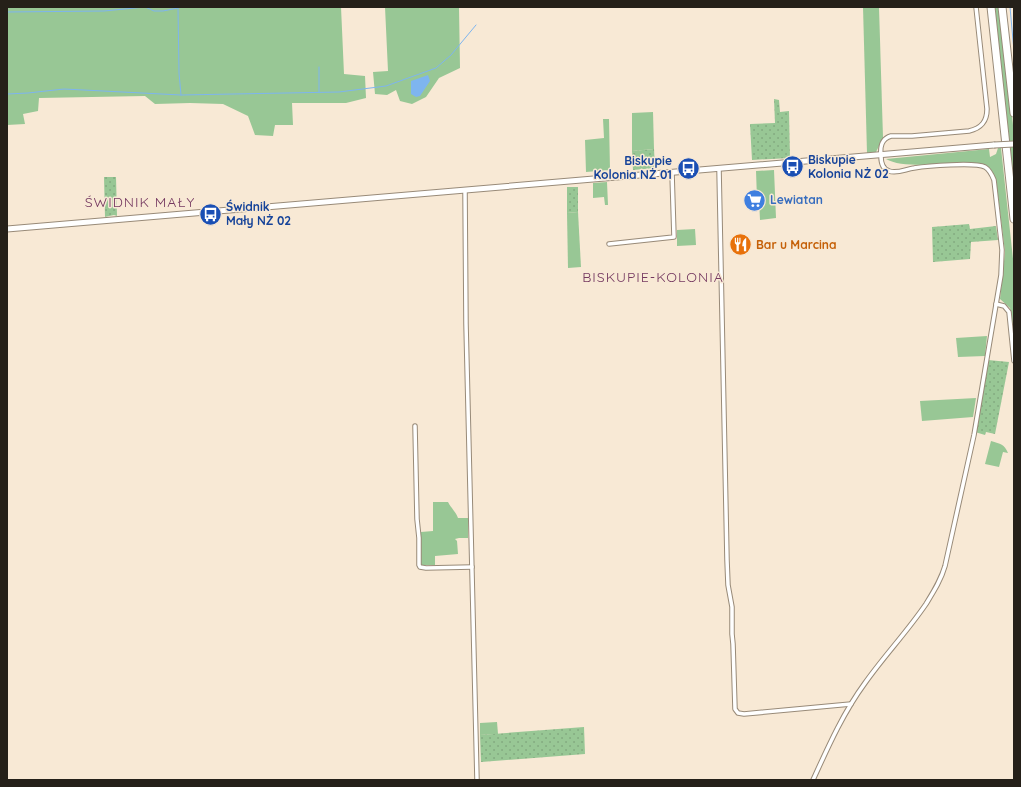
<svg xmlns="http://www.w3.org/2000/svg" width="1021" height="787" font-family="Quicksand,sans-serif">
	<defs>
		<pattern id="garden-dots" width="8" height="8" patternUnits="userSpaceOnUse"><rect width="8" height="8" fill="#98c795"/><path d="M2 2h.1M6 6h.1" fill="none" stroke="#83ab80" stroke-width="1.8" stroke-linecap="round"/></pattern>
	</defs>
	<rect width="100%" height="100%" fill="#f8e9d5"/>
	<!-- grass -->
	<g fill="#98c795">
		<polygon points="7,7 341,7 344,74 365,76 366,98 346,103 292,103 293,125 275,125 273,136 255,135 248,116 223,104 190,103 155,104 145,96 39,98 38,111 23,114 25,124 7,125"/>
		<polygon points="385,7 459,7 460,68 439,78 426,97 412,104 400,101 396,90 387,95 375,94 373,72 388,71"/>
		<polygon points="863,7 879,7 883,138 876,152 867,153"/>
		<polygon points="993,7 1000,7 1014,134 1014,197"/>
		<polygon points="653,112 654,149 632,151 632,113"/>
		<polygon points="603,119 609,119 610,170 586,172 585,140 604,138"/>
		<path d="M998,148H1001L1014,268V336L1010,308L1000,299L1005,252L996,180C993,171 988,166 978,163C955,162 904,170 886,159L989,149L990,157L996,154Z"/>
		<polygon points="774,170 776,218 760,220 759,199 757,199 756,171"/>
		<polygon points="607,182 608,205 605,205 604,197 593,198 593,183"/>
		<polygon points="578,212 581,267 568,268 567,213"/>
		<polygon points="695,229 696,245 677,246 677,230"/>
		<polygon points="987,336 985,356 958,357 956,338"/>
		<polygon points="976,398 973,417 922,421 920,401"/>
		<path d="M991,441C1001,444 1004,444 1008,453L1003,452L999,467L985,464Z"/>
		<path d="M433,502H448C451,508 456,512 458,518H468V538H459L455,539L457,541L458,554L435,556V565H421V532L433,531Z"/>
		<polygon points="497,722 498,734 480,735 480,723"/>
	</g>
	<!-- garden -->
	<g fill="url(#garden-dots)">
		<polygon points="774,99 779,100 780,112 789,111 790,158 752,160 750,124 775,123"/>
		<polygon points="654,149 655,168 633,170 632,151"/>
		<polygon points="104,177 116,177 117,216 114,215 105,217"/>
		<polygon points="567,187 578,187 578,212 567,213"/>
		<polygon points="969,224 970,229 996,226 998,240 971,242 970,259 933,262 932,227"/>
		<polygon points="988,360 1009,362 995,434 986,432 985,435 975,432"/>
		<polygon points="584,727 585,754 481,762 480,735"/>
	</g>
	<!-- water -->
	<polygon fill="#7eb5ef" points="428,75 430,81 420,96 416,97 411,94 411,81"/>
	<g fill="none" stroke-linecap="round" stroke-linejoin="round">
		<!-- stream -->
		<g stroke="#7eb5ef" stroke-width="1">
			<polyline points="1010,7 1014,51"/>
			<polyline points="7,12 104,11 145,7 154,11 163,11 178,8 179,73 181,95"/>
			<polyline points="319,67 319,92"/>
			<polyline points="7,94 28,93 64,89 181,95 339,92 386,86 436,68 451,55 476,25"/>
		</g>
		<defs>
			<g id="street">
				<polyline points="719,169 727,560 728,585 732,607 732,634 733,644 735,709 738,713 744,714 851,704"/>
				<polyline points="465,190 466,324 477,780"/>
				<polyline points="609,244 674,237 672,173"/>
				<polyline points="996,304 1004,306 1009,312 1014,361"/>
				<polyline points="415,426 417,519 419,538 419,565 420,567 426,568 472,567"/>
				<path d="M813,780C828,747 843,713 865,683C884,656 907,632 926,604C934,591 941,580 945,566L974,435L1001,275L1002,250L994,180C992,175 990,170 985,167C975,162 927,166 914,168C906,169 897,174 889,171C882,169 881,162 881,156C880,147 881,139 891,136H912L969,131C982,128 987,121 987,109L976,7"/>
			</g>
			<polyline id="secondary" points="7,229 994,145"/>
			<g id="highway">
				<polyline points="991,7 1014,219"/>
				<polyline points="1002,7 1014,113"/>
			</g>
		</defs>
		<!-- street casing -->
		<use href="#street" stroke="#988a78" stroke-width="5.5"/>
		<!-- secondary casing -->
		<use href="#secondary" stroke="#988a78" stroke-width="7"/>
		<!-- highway casing -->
		<use href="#highway" stroke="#988a78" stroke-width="9"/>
		<!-- street -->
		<use href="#street" stroke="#fff" stroke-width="3.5"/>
		<!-- secondary -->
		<use href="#secondary" stroke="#fff" stroke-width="5"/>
		<!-- highway -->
		<use href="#highway" stroke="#fff" stroke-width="7"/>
		<defs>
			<polyline id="secondary-bridge" points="994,145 1014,144"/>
		</defs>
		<!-- secondary-bridge casing -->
		<use href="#secondary-bridge" stroke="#988a78" stroke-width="7" stroke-linecap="butt"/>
		<!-- secondary-bridge -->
		<use href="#secondary-bridge" stroke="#fff" stroke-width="5"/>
	</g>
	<!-- icons -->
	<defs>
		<symbol id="bus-disc" viewBox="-11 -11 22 22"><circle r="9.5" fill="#1a4fb4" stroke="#f8e9d5"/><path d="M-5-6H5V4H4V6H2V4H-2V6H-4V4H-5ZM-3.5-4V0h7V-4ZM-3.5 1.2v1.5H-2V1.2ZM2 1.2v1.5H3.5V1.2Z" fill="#fff"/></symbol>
		<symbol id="supermarket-disc" viewBox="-11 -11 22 22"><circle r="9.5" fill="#3f7fe0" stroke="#f8e9d5"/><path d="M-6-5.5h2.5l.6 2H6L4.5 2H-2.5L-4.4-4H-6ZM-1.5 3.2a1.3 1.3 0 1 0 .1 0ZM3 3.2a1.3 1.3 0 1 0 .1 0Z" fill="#fff"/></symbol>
		<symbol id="restaurant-disc" viewBox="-11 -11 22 22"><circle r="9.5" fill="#e8710a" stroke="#f8e9d5"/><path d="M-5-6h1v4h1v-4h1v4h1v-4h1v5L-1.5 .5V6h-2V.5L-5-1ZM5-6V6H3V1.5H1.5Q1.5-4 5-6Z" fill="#fff"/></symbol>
	</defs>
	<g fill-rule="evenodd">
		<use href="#bus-disc" x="780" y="154" width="25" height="25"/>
		<use href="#bus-disc" x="676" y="156" width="25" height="25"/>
		<use href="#supermarket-disc" x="742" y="188" width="25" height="25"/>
		<use href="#bus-disc" x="198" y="202" width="25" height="25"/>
		<use href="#restaurant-disc" x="728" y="232" width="25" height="25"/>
	</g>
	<g text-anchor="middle" stroke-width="3" stroke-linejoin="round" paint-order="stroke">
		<!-- transit labels -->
		<g font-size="12" font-weight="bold" fill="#164399" stroke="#f8e9d5" text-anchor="start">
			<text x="808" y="164">Biskupie<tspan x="808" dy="14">Kolonia NŻ 02</tspan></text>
			<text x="672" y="165" text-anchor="end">Biskupie<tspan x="672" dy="14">Kolonia NŻ 01</tspan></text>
			<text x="226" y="211">Świdnik<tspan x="226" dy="14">Mały NŻ 02</tspan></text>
		</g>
		<!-- shop labels -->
		<g font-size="12" font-weight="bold" fill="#366cbe" stroke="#f8e9d5" text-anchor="start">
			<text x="770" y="204">Lewiatan</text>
		</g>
		<!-- food labels -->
		<g font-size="12" font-weight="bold" fill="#c56008" stroke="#f8e9d5" text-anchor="start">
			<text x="756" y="249">Bar u Marcina</text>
		</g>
		<!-- quarter labels -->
		<g font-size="14" letter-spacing="1" fill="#743860" stroke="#f8e9d5">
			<text x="140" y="207">ŚWIDNIK MAŁY</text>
			<text x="653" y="282">BISKUPIE-KOLONIA</text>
		</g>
	</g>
	<!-- border -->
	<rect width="1021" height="787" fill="none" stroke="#252019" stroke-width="16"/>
</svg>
